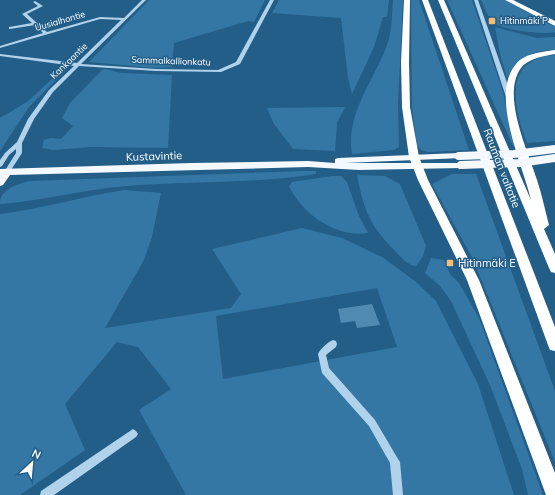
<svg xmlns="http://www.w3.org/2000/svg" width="555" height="495" font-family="Mulish,sans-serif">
	<rect width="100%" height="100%" fill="#235e89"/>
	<!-- green -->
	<g fill="#3477a4" fill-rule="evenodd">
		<polygon points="149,0 265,0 254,22 248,21 174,43 172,67 155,68 89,62"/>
		<polygon points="279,0 389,0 387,17 383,17 374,47 352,94 348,78 341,18 272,13"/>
		<path d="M393,0H403L398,104L399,147L394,150L352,154C345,114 374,81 387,45C392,32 392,14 393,0Z"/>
		<polygon points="411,0 419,0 469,150 428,152 421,150 417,145 412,108"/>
		<polygon points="447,0 472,0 503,92 510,127 516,146 513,146"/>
		<path d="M481,0H505L555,27V32C545,35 504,30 496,24C488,18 485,9 481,0Z"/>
		<path d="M495,27L537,38L555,37V50C533,50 517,58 507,78L500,54Z"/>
		<path d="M555,55V141L527,143C514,108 501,59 555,55Z"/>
		<polygon points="64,68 66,68 65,71 29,107 0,151 0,118 27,102"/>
		<polygon points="105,69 122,73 172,75 168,148 91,147 53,150 42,148 44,140 50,138 61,139 73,126 62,118 70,103 102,70"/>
		<polygon points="345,107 337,123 335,151 293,149 274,124 267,108"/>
		<path d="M304,171H316V174C254,184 189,181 127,186C84,189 43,201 0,204C0,189 17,184 30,181Z"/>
		<polygon points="452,174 476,174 555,391 555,462 473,259 432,184"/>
		<path d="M357,175L385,176L400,184L426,246L423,256L416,266C407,265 402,258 396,252C370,226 364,211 357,175Z"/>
		<path d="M332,176H341L347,182L359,216L368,233C336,238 302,214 289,186L292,182Z"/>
		<path d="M125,190L161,193L152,237L144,260L105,328L231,308L241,294L212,249L302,228L342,238L382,257L415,281L436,301L478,384L514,495H186L139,410L171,389L138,347L117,342L65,404L85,450L20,495H0V214C42,209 83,196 125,190ZM377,288L397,347L223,379L216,316Z"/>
		<polygon points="431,258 444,260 450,274 459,283 479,318 543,495 528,495 522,469 490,385 451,301 440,286 425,273"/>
	</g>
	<!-- building -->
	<polygon fill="#508ab2" points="372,304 380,325 357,328 355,321 341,323 338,309"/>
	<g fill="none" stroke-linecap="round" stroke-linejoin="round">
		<!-- minor -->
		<g fill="#b0d2ea" fill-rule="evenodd">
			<polygon points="142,0 146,0 81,64 156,69 218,70 236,62 270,0 274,0 240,64 221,72 156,71 79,66 53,92 34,119 22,143 22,153 9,173 5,173 4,172 16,153 16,149 9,155 2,166 0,167 0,160 5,153 17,142 28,119 49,90 74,66 0,56 0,54 77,63 121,20 100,19 0,48 0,46 43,33 35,25 10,29 9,29 9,27 32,23 22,14 38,6 33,2 35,1 43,6 27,14 47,32 100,17 124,18"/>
			<polygon points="474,0 478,0 512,97 511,98 506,97"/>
			<path d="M333,340L336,341L337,344L336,347L326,355L329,368L375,420L398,459L400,462L403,495H393L390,463L369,426L322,373L318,354C320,349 328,342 333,340Z"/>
			<polygon points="133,429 136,431 138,434 136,437 54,495 40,495 41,491"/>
		</g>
		<!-- major -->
		<polygon fill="#f3f9fe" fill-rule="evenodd" points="459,153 462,154 462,158 345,163 464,163 465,165 461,168 359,170 308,167 10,175 3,185 0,186 0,169 191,163 308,161 335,163 335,159 338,158"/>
		<!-- highway -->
		<g fill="#fff" fill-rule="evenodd">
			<polygon points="404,0 410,0 409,62 410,107 419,157 428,180 479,280 555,473 555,495 546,495 467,280 418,180 409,157 402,107 401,62"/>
			<polygon points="422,0 428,0 555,327 555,351 550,350 548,345"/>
			<path d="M438,0H444L531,200C523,165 489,95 516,64C525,53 542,52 555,50V54C544,56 529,58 521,68C501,95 528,151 537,180C542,195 545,210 549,225L544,229L555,254V273L551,272L549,268Z"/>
			<polygon points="505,0 513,0 555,21 555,26"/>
		</g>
		<!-- major-bridge -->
		<g stroke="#f3f9fe" stroke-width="8">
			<polyline points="459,156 514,154 555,149"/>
			<polyline points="461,165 520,163 555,158"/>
		</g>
	</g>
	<!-- markers -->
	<g fill="#f5bc73" stroke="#235e89" stroke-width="1.5">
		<rect x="488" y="17" width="8" height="8" rx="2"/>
		<rect x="446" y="259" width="8" height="8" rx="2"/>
	</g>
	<g text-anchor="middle" stroke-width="3" stroke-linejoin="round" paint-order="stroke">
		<!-- far-street labels -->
		<g font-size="9" fill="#fff" stroke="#235e89">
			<text transform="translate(60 21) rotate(-16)" y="3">Uusialhontie</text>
			<text transform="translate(69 61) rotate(-44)" y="3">Kankaantie</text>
			<text transform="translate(171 61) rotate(2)" y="3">Sammalkallionkatu</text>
		</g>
		<!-- far-poi labels -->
		<g font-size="9" fill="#fff" stroke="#235e89" text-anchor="start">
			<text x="500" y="24">Hitinmäki P</text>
		</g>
		<!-- street labels -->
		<g font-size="11" fill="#fff" stroke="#235e89">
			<text transform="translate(154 156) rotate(-2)" y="4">Kustavintie</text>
			<text transform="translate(502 168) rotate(69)" y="4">Rauman valtatie</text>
		</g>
		<!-- poi labels -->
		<g font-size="11" fill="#fff" stroke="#235e89" text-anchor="start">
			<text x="458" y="267">Hitinmäki E</text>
		</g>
	</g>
	<!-- north arrow -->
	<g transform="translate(32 463) rotate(26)" stroke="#235e89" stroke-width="3" paint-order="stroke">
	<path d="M0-3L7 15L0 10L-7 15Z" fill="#ffffff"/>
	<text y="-6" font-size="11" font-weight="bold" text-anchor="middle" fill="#ffffff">N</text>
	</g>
</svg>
